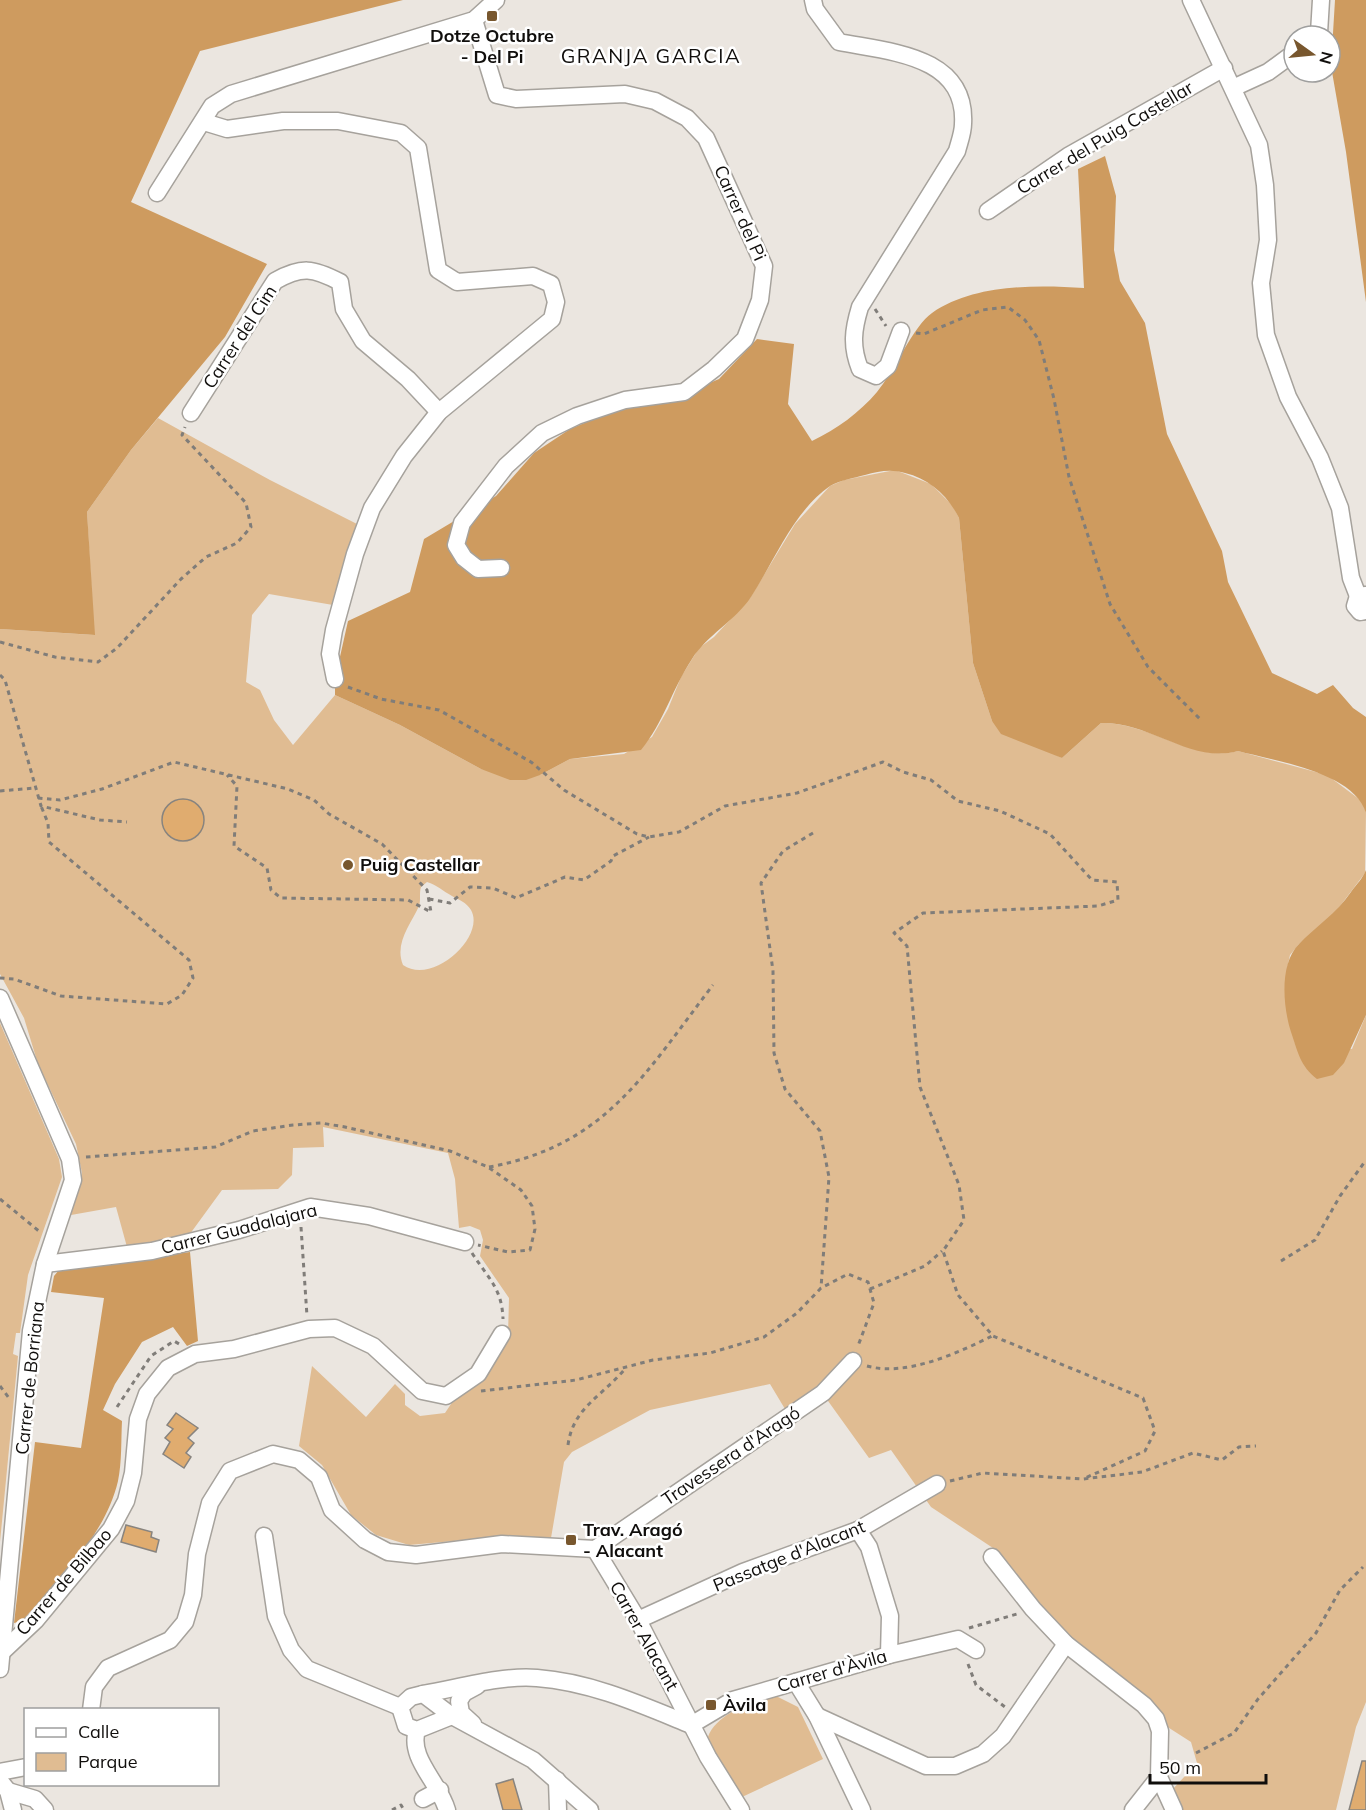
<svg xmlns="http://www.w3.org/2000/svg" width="1366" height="1810" font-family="Mulish,sans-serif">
	<rect width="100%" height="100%" fill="#ebe6e0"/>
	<!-- green -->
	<g fill="#e0bc92" fill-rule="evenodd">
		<path d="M158,418L270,480L359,525L333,605L269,594L252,615L246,682L260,690L274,720L293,745L335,695L400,725L481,769L540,775L570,759L624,754L652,737L668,709L681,677L699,648L714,637L750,598L795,524L830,486L844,480L895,470L931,484L953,506L959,518L973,663L992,721L1062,758L1101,723C1149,722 1194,763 1238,751L1327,775L1363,802L1366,813L1365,873L1334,914L1299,944L1290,955L1287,969L1286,1000L1295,1043L1352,1049L1366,1015V1702L1356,1727L1336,1810H1182L1172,1790L1197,1763L1191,1742L1166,1726L1072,1644L993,1548L931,1507L891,1450L869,1458L818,1387L785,1409L770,1384L650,1410L572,1452L564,1462L551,1538L476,1539L409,1545L376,1535L351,1515L322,1465L299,1446L312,1366L366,1417L395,1384L405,1394V1405L420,1416L445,1413L453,1401L488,1374L508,1335L509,1298L480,1256L483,1240L480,1230L470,1226L459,1228L455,1179L448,1153L323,1127L324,1147L293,1148L292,1175L278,1189L222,1190L187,1238L127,1247L116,1207L71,1215L82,1173L76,1144L38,1064L24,1018L0,974V629L94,635L87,512L131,450ZM427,882C437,885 443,891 452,896C459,900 466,902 471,910C486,936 433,986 403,965C394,943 411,924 419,906C421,900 419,893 421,887Z"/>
		<polygon points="0,1023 59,1159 62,1177 28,1275 20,1333 16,1333 13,1354 18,1356 0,1542"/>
		<path d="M772,1694L798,1707L823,1759L742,1797L712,1750L708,1737C716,1714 751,1703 772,1694Z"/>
	</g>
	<!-- forest -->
	<g fill="#ce9b5f">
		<polygon points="0,0 403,0 200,51 131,202 267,264 225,337 131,450 87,512 95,635 0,629"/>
		<polygon points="1335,0 1366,0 1366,302 1346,152 1331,66"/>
		<path d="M1105,156L1116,196L1114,250L1120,281L1145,323L1167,434L1222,551L1228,582L1272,673L1317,694L1333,685L1353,708L1366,717V813C1354,772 1275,761 1238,751C1190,764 1152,722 1101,723L1062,758L1001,734L992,721L973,663L959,518C948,496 930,479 905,473C891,469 879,471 865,475C854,478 840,480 830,486C793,512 775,560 751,597C735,621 707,635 692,659C672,689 664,722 641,750L570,759L540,775L526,780H510L481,769L400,725L335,695V679L348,621L410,592L424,539L496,496L534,453L570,429L613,411L674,398L719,379L757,339L794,344L788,404L812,441C837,429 859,413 877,392C893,373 914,325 932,313C974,284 1035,285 1084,288L1078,169Z"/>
		<path d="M1366,870V1015L1344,1063L1333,1075L1317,1079C1300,1066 1298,1052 1291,1032C1283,1007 1279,964 1299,944C1316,926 1336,914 1351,892C1356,885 1363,878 1366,870Z"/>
		<path d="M190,1252L198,1341L187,1346L173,1327L142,1342L115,1384L103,1410L122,1421C121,1440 122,1462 118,1481C105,1536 59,1579 22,1621L14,1623L35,1442L81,1448L104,1298L51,1292L54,1276L59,1270Z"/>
	</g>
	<!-- building -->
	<g fill="#e0ac6f" stroke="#88847f" stroke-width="1.5">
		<circle cx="183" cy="820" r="21"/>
		<polygon points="176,1413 198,1428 188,1438 194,1443 186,1453 191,1457 184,1468 163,1454 170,1442 165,1438 173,1429 167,1425"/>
		<polygon points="126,1525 152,1532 151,1537 159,1540 156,1552 121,1542"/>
		<polygon points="1362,1761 1366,1761 1366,1810 1349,1810"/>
		<polygon points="513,1779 522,1810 503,1810 496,1784"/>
	</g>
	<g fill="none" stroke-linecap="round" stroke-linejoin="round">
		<defs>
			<g id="minor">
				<path d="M813,0L815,9L839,42C889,52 967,55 963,124C963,133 959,143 957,151L860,307C853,330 851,346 860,369L876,376L888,366L901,331"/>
				<polyline points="1191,0 1259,145 1265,185 1268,240 1261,283 1266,335 1288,397 1320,458 1340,508 1351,578 1358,596"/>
				<polyline points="474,20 497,95 516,99 625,94 655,101 687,118 706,138 764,266 760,300 745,339 714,369 684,392 625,400 577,416 542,433 506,466 462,523 456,545 464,558 478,569 501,568"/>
				<polyline points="1315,36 1319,33 1321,0"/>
				<polyline points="1233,88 1268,72 1294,53"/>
				<polyline points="204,122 227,129 283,121 338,121 401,133 418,148 438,270 457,282 533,276 551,284 556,302 552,319 439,412 404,456 372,508 355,554 334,630 330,654 335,679"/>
				<polyline points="157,193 212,106 231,94 474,20 496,0"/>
				<polyline points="988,211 1068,156 1224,68"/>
				<path d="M191,413L275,281C302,266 313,268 340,282L344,309L363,341L408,379L439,412"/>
				<polyline points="1366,595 1358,596 1355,606 1360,612 1366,611"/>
				<polyline points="0,998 70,1159 73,1180 45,1264 31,1331 0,1669"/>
				<polyline points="45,1264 152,1251 239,1230 310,1207 369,1216 465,1242"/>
				<polyline points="858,1530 869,1547 890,1616 889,1655"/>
				<polyline points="264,1536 276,1616 291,1650 307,1669 400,1707"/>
				<polyline points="595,1549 638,1620 708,1757 741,1810"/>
				<polyline points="992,1557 1033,1609 1066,1644 1144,1705 1156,1719 1160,1731 1159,1777 1174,1810"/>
				<polyline points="638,1620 743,1572 858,1530 937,1484"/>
				<polyline points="2,1652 36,1620 111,1529 126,1501 133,1473 138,1419 147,1394 168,1368 195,1354 234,1349 309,1329 335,1328 373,1346 422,1391 446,1396 478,1374 502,1334"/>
				<polyline points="796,1682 817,1716 862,1810"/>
				<path d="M423,1694C459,1688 501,1675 537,1678C591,1682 642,1705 691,1725"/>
				<polygon points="423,1694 452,1716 417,1730 406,1726 400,1707 411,1697"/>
				<polyline points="91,1710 94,1687 108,1668 170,1640 185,1622 193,1595 197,1554 210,1503 230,1471 273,1454 299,1460 319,1477 332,1510 365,1540 388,1552 416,1555 502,1544 595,1549 823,1393 853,1361"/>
				<polyline points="452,1716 533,1760 590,1810"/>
				<polyline points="817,1716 926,1766 955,1766 983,1754 1003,1736 1066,1644"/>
				<polyline points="473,1724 461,1713 459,1701 464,1693 477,1686"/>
				<polyline points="691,1725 733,1700 889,1655 958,1639 976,1650"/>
				<path d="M417,1730C408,1758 439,1782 447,1810"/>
				<polyline points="0,1772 26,1767"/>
				<polyline points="557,1780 558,1810"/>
				<polyline points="0,1781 8,1791 13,1810"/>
				<polyline points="8,1791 35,1799 45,1810"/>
				<polyline points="423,1799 440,1790"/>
				<polyline points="1133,1810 1159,1777"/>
			</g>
		</defs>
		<!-- minor casing -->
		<use href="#minor" stroke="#a6a29c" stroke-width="19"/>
		<!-- path -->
		<g stroke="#807d79" stroke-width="3" stroke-dasharray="4.5 4.5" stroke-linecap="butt">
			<polyline points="875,309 886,326"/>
			<polyline points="916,333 924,334 982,310 1008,307 1025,320 1039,340 1054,399 1069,477 1110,604 1148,667 1201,720"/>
			<polyline points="0,642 55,657 98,662 117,648 181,579 206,557 237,543 251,527 246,503 182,435 185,427"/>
			<polyline points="0,675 5,680 41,806 100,820 127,822"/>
			<polyline points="348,687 381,699 439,710 531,762 564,790 637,834 649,837 679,832 725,806 797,793 883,762 903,772 931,780 958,801 1000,811 1050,834 1092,880 1117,882 1118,900 1098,906 923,913 894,933 907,946 920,1087 959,1185 964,1220 943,1251 958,1295 993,1336 1143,1398 1155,1431 1145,1451 1083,1479"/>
			<polyline points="0,791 35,788"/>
			<polyline points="38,798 60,800 102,789 174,762 288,789 314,800 329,814 382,844 427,890 431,912 408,900 281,898 271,890 267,868 234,846 237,786 227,775"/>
			<polyline points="813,833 783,851 761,883 773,971 774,1053 785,1089 820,1131 829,1177 821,1288"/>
			<polyline points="429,899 450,903 470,887 493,888 516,898 565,877 584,880 611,861 613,856 649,837"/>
			<polyline points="0,978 14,979 61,996 167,1004 182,995 193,978 189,960 49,842 48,823 41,806"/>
			<polyline points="86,1157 215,1147 253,1131 293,1125 321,1123 345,1127 450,1151 488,1167 521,1190 532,1206 535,1229 530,1250 508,1252 478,1245"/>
			<path d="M489,1167C606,1146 646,1072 713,985"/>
			<polyline points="0,1199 40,1232"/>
			<polyline points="301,1227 307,1316"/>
			<path d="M472,1253C488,1278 502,1288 503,1319"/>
			<polyline points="1281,1261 1315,1240 1340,1196 1366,1160"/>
			<polyline points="870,1289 925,1266 942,1251"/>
			<path d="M867,1366C906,1377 958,1353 992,1336"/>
			<polyline points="0,1386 9,1398"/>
			<polyline points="481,1391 576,1380 653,1360 710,1353 764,1337 797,1313 821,1288 848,1274 868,1282 874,1303 858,1346"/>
			<polyline points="117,1407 151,1356 174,1341 181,1345"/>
			<path d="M568,1445C573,1408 601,1397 624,1370"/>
			<polyline points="950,1481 983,1473 1083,1479 1142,1472 1193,1453 1222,1460 1239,1447 1256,1446"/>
			<polyline points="969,1628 1017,1614"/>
			<polyline points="968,1664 976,1685 1005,1707"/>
			<polyline points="1196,1753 1234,1733 1258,1699 1316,1633 1340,1590 1363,1567"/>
			<polyline points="392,1810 401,1805 404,1810"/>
		</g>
		<!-- minor -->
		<use href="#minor" stroke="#fff" stroke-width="16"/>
	</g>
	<!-- markers -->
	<g fill="#78572e" stroke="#fff" stroke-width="2">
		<rect x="486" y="10" width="12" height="12" rx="3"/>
		<circle cx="348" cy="865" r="6"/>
		<rect x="565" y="1534" width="12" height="12" rx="3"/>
		<rect x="705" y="1699" width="12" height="12" rx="3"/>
	</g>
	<g text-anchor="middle" stroke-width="5" stroke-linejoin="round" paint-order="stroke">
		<!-- poi labels -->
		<g font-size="18" font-weight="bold" fill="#100e0c" stroke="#fff" text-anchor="start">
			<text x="492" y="42" text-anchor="middle">Dotze Octubre<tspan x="492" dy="21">- Del Pi</tspan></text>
			<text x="360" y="871">Puig Castellar</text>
			<text x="583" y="1536">Trav. Aragó<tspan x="583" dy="21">- Alacant</tspan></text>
			<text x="723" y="1711">Àvila</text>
		</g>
		<!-- street labels -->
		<g font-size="18" fill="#100e0c" stroke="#fff">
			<text transform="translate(1105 138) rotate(-31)" y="6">Carrer del Puig Castellar</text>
			<text transform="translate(740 213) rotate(66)" y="6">Carrer del Pi</text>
			<text transform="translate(240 337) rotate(-57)" y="6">Carrer del Cim</text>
			<text transform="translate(239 1229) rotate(-14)" y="6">Carrer Guadalajara</text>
			<text transform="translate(30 1378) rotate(-84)" y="6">Carrer de Borriana</text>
			<text transform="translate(731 1456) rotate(-34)" y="6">Travessera d'Aragó</text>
			<text transform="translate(789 1556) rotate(-22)" y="6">Passatge d'Alacant</text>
			<text transform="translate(64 1582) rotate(-49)" y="6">Carrer de Bilbao</text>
			<text transform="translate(644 1636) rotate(61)" y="6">Carrer Alacant</text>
			<text transform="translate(832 1671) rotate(-16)" y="6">Carrer d'Àvila</text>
		</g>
		<!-- neighbourhood labels -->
		<g font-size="20" letter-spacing="1.5" fill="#100e0c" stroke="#fff">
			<text x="651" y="63">GRANJA GARCIA</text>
		</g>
	</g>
	<!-- legend -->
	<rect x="24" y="1708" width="195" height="78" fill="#ffffff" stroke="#9f9f9e" stroke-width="1.5"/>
	<rect x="36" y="1728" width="30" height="9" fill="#ffffff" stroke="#9f9f9e" stroke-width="1.5"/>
	<text x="78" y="1738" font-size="18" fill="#100e0c">Calle</text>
	<rect x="36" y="1753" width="30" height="18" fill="#e0bc92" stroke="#9f9f9e" stroke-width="1.5"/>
	<text x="78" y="1768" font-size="18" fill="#100e0c">Parque</text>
	<!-- north arrow -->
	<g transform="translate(1312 54) rotate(105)"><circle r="28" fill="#ffffff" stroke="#9f9f9e" stroke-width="1.5"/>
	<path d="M0-4.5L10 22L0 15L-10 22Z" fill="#78572e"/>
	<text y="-9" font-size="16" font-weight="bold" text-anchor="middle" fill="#100e0c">N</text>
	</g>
	<!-- scale -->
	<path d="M1150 1774v9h116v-9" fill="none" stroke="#100e0c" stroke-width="3"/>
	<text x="1159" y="1774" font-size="18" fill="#100e0c" stroke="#ffffff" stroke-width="4.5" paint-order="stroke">50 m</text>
</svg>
